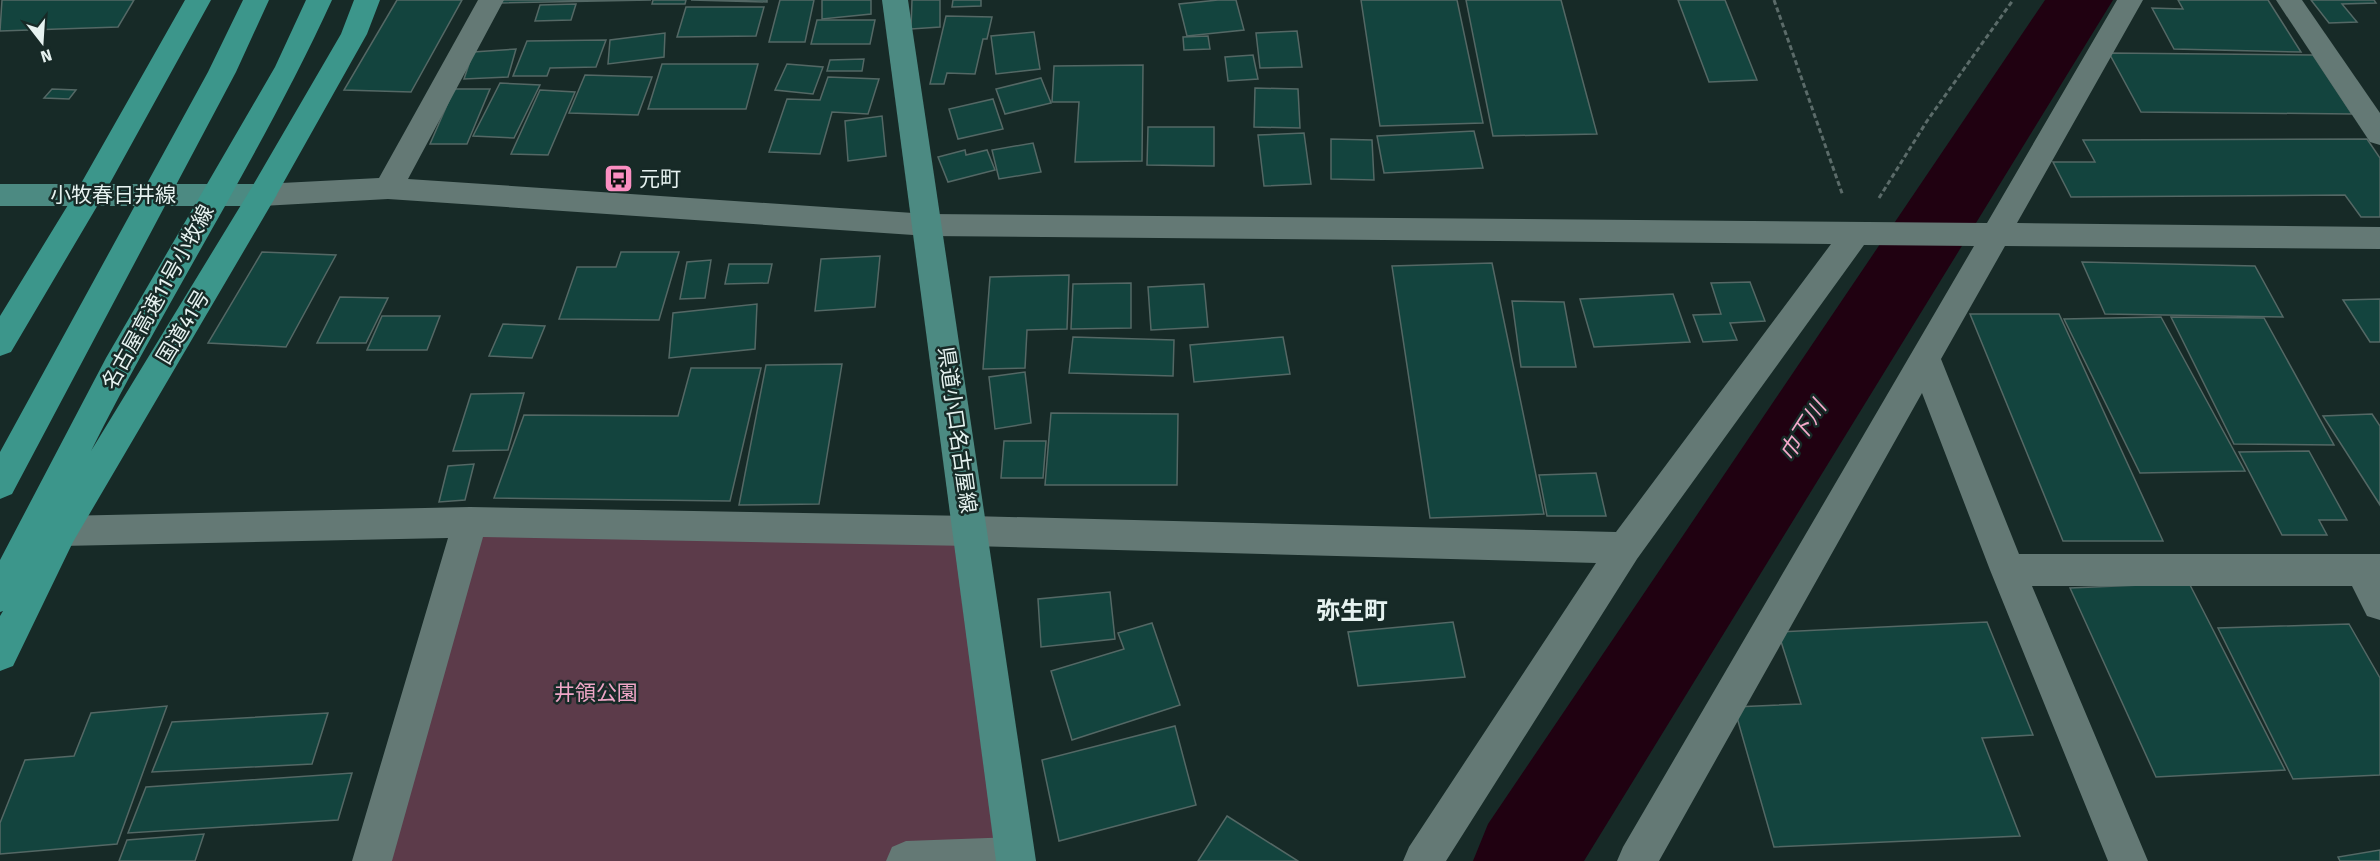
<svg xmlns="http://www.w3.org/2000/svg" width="2380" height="861" font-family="'Fira Sans','Noto Sans JP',sans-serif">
	<rect width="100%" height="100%" fill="#172a27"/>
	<!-- green -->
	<polygon fill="#5c3b4a" points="470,522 971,531 1015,857 906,861 372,861"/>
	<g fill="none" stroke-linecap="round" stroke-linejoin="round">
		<!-- river -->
		<polygon fill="#200111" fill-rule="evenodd" points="2045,0 2113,0 1584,861 1473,861 1488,824"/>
	</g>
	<!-- building -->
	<g fill="#13443e" stroke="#546865" stroke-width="1.5">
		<polygon points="2,0 134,0 118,27 0,31"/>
		<polygon points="397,0 462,0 411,92 344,90"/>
		<polygon points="501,0 651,0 499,3"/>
		<polygon points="653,0 686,0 685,4 652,4"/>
		<polygon points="691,0 767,0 767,2"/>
		<polygon points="780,0 814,0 805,42 769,42"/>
		<polygon points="822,0 871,0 871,14 822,19"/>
		<polygon points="912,0 940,0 940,27 911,29"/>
		<polygon points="953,0 981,0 981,6 952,7"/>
		<polygon points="1218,0 1236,0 1244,30 1187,36 1179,4"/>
		<polygon points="1361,0 1457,0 1483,123 1380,126"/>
		<polygon points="1466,0 1561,0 1597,134 1493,136"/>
		<polygon points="1678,0 1725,0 1757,80 1709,82"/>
		<polygon points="2178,0 2268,0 2301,52 2174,49 2152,8 2183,9"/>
		<polygon points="2311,0 2374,0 2376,3 2342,4 2357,22 2329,23"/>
		<polygon points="576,4 571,20 535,21 540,5"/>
		<polygon points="686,7 764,7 756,36 677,37"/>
		<polygon points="946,16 992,17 987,39 983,39 975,74 947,73 944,84 930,84"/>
		<polygon points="817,20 875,20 870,44 811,44"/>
		<polygon points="1297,31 1302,67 1260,68 1256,33"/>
		<polygon points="1034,32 1040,69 996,74 991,36"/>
		<polygon points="665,33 664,57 608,64 610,40"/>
		<polygon points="1208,36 1210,49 1184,50 1183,37"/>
		<polygon points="606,40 596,67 550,68 547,76 513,76 527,41"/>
		<polygon points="516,49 508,77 464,79 473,52"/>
		<polygon points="2109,53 2313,55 2352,114 2141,112"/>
		<polygon points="1253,55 1258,79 1228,81 1225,57"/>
		<polygon points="864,59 862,71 827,71 830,60"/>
		<polygon points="662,64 758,64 746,109 648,109"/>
		<polygon points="787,64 823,67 813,94 775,90"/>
		<polygon points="1143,65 1142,161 1075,162 1079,102 1052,102 1054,66"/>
		<polygon points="585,75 652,77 638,115 569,113"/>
		<polygon points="828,77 879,79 868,114 832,112 820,154 769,152 787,99 820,100"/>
		<polygon points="1041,78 1051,103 1005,114 996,89"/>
		<polygon points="500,83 540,85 514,138 473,136"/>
		<polygon points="1255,88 1298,89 1300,128 1254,127"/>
		<polygon points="52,89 76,90 69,99 44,98"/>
		<polygon points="454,89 490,89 467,144 430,144"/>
		<polygon points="540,90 575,92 548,155 511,154"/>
		<polygon points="993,99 1003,129 958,139 949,109"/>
		<polygon points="882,116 886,156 848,161 845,121"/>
		<polygon points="1148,127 1214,127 1214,166 1147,165"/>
		<polygon points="1474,131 1483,168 1384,173 1377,136"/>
		<polygon points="1304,133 1311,184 1264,186 1258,135"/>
		<polygon points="1331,139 1372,140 1374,180 1331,179"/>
		<polygon points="2367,139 2380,158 2380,217 2361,217 2345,195 2071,197 2053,162 2095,162 2083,140"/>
		<polygon points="1033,143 1041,172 999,179 992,150"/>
		<polygon points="965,150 966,155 987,150 995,170 948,182 938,157"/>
		<polygon points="262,252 336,255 286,347 208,343"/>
		<polygon points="621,252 679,252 659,320 559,319 577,267 616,267"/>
		<polygon points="880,256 875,307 815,311 821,259"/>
		<polygon points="711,260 705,298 680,299 687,262"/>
		<polygon points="2082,262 2255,266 2283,317 2105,314"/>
		<polygon points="1492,263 1544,514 1430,518 1392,266"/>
		<polygon points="729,264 772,264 768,283 725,284"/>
		<polygon points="1069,275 1067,329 1027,330 1025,368 983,369 990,277"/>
		<polygon points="1750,282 1765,321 1730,323 1737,340 1703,342 1693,315 1721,314 1711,283"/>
		<polygon points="1131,283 1131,328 1071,329 1073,284"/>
		<polygon points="1204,284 1208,327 1151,330 1148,287"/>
		<polygon points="1673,294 1690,342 1594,347 1580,299"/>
		<polygon points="340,297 388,298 366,343 317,343"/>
		<polygon points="2380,299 2380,342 2370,342 2343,300"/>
		<polygon points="1512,301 1564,302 1576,367 1521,367"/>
		<polygon points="757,304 755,349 669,358 673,313"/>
		<polygon points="1970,314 2059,314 2163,541 2063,541"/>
		<polygon points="382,316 440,316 427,350 367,350"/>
		<polygon points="2161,317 2245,471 2140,473 2064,319"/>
		<polygon points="2171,317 2264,318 2334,445 2234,444"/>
		<polygon points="503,324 545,326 532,358 489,356"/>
		<polygon points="1073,337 1174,340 1173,376 1069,373"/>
		<polygon points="1283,337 1290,374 1194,382 1190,345"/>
		<polygon points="842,364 819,504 739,505 766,365"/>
		<polygon points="691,368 761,368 730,501 494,498 524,415 678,416"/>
		<polygon points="1025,372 1031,423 995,429 989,377"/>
		<polygon points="524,393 508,450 453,451 471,394"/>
		<polygon points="1051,413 1178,414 1177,485 1045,485"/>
		<polygon points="2372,414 2380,426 2380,505 2323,416"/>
		<polygon points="1004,441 1046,441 1043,478 1001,478"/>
		<polygon points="2309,451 2347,520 2319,520 2327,535 2282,535 2239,452"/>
		<polygon points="474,464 465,500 439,502 448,466"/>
		<polygon points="1596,473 1606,516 1547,516 1539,475"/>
		<polygon points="2189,583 2285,770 2156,777 2070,588"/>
		<polygon points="1110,592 1115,639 1041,647 1038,599"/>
		<polygon points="1453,622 1465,677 1358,686 1348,632"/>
		<polygon points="1987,622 2033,735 1982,738 2020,836 1774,847 1734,707 1801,704 1778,632"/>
		<polygon points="1152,623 1180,705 1072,740 1051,671 1124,649 1118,633"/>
		<polygon points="2349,624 2380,678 2380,775 2293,779 2218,628"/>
		<polygon points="167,706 117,844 0,854 0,823 25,760 74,756 91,713"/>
		<polygon points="328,713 312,764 152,772 172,722"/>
		<polygon points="1175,726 1196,805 1059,841 1042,760"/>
		<polygon points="352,773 338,820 128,833 146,787"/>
		<polygon points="1227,816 1298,861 1198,861"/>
		<polygon points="204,834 195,861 119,861 127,840"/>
		<polygon points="2380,850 2380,861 2340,861 2338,857"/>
	</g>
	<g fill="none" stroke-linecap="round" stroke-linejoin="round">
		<!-- path -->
		<g stroke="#5b6b69" stroke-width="3" stroke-dasharray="5 3" stroke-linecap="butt">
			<polyline points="1774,0 1843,196"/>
			<polyline points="1879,198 1927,121 2013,0"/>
		</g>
		<!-- minor -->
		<g fill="#647975" fill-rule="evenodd">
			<polygon points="478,0 504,0 408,179 928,214 1987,223 2117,0 2143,0 2017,223 2380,227 2380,249 2005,246 1941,359 2019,554 2380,554 2380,620 2367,616 2352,586 2032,586 2148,861 2108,861 1990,570 1922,393 1659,861 1617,861 1623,847 1974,246 1864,245 1637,559 1446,861 1403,861 1409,847 1596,563 971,546 483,537 392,861 352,861 448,538 61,546 49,542 44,531 49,520 61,516 470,507 971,516 1616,532 1831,244 928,236 388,199 262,206 252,203 247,195 252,187 262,184 379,178"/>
			<polygon points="2276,0 2302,0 2380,113 2380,145 2370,142"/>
			<polygon points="1015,837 1029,843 1035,857 1033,861 886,861 892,847 906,841"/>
		</g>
		<!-- major -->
		<g fill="#4c8a82" fill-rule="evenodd">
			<polygon points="882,0 908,0 1036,861 996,861"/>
			<polygon points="0,184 262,184 272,187 277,195 272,203 262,206 0,206"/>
		</g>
		<!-- highway -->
		<g fill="#3c968b" fill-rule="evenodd">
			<polygon points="185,0 211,0 99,203 11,352 0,356 0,316 79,187"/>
			<polygon points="243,0 269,0 236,72 12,494 0,499 0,452 208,72"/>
			<path d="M306,0H332C261,155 167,299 91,451L252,187L341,34L354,0H380L367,34L272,203L73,542L13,666L0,671V616L3,611L0,612V560L106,358L275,67Z"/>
		</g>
	</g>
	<!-- icons -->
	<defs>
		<symbol id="bus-square" viewBox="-11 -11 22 22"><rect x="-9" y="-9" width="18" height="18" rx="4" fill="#fc8fc2" stroke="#172a27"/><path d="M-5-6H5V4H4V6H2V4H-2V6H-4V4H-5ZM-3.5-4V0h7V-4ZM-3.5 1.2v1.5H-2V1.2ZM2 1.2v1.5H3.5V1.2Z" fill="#111"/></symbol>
	</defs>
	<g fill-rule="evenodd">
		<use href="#bus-square" x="602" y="162" width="33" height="33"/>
	</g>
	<g text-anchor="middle" stroke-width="5" stroke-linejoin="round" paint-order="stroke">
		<!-- poi labels -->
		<g font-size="21" fill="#e6f2f0" stroke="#172a27" text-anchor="start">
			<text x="639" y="186">元町</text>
		</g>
		<!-- street labels -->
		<g font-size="21" fill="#e6f2f0" stroke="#172a27">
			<text x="113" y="202">小牧春日井線</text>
			<text transform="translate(158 297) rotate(-61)" y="7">名古屋高速11号小牧線</text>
			<text transform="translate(183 327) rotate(-59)" y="7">国道41号</text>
			<text transform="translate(957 430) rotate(82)" y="7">県道小口名古屋線</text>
		</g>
		<!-- park labels -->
		<g font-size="21" fill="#efa6c7" stroke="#172a27">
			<text x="596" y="700">井領公園</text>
		</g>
		<!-- water labels -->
		<g font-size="22" font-style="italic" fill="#f4aacb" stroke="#172a27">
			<text transform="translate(1802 430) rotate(-57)" y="8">巾下川</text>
		</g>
		<!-- quarter labels -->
		<g font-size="24" font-weight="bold" fill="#e6f2f0" stroke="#172a27">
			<text x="1352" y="619">弥生町</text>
		</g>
	</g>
	<!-- north arrow -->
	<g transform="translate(42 42) rotate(163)" stroke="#172a27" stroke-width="4.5" paint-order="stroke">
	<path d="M0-4.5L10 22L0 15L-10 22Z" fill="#e6f2f0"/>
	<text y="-9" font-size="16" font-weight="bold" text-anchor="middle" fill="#e6f2f0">N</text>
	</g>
</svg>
